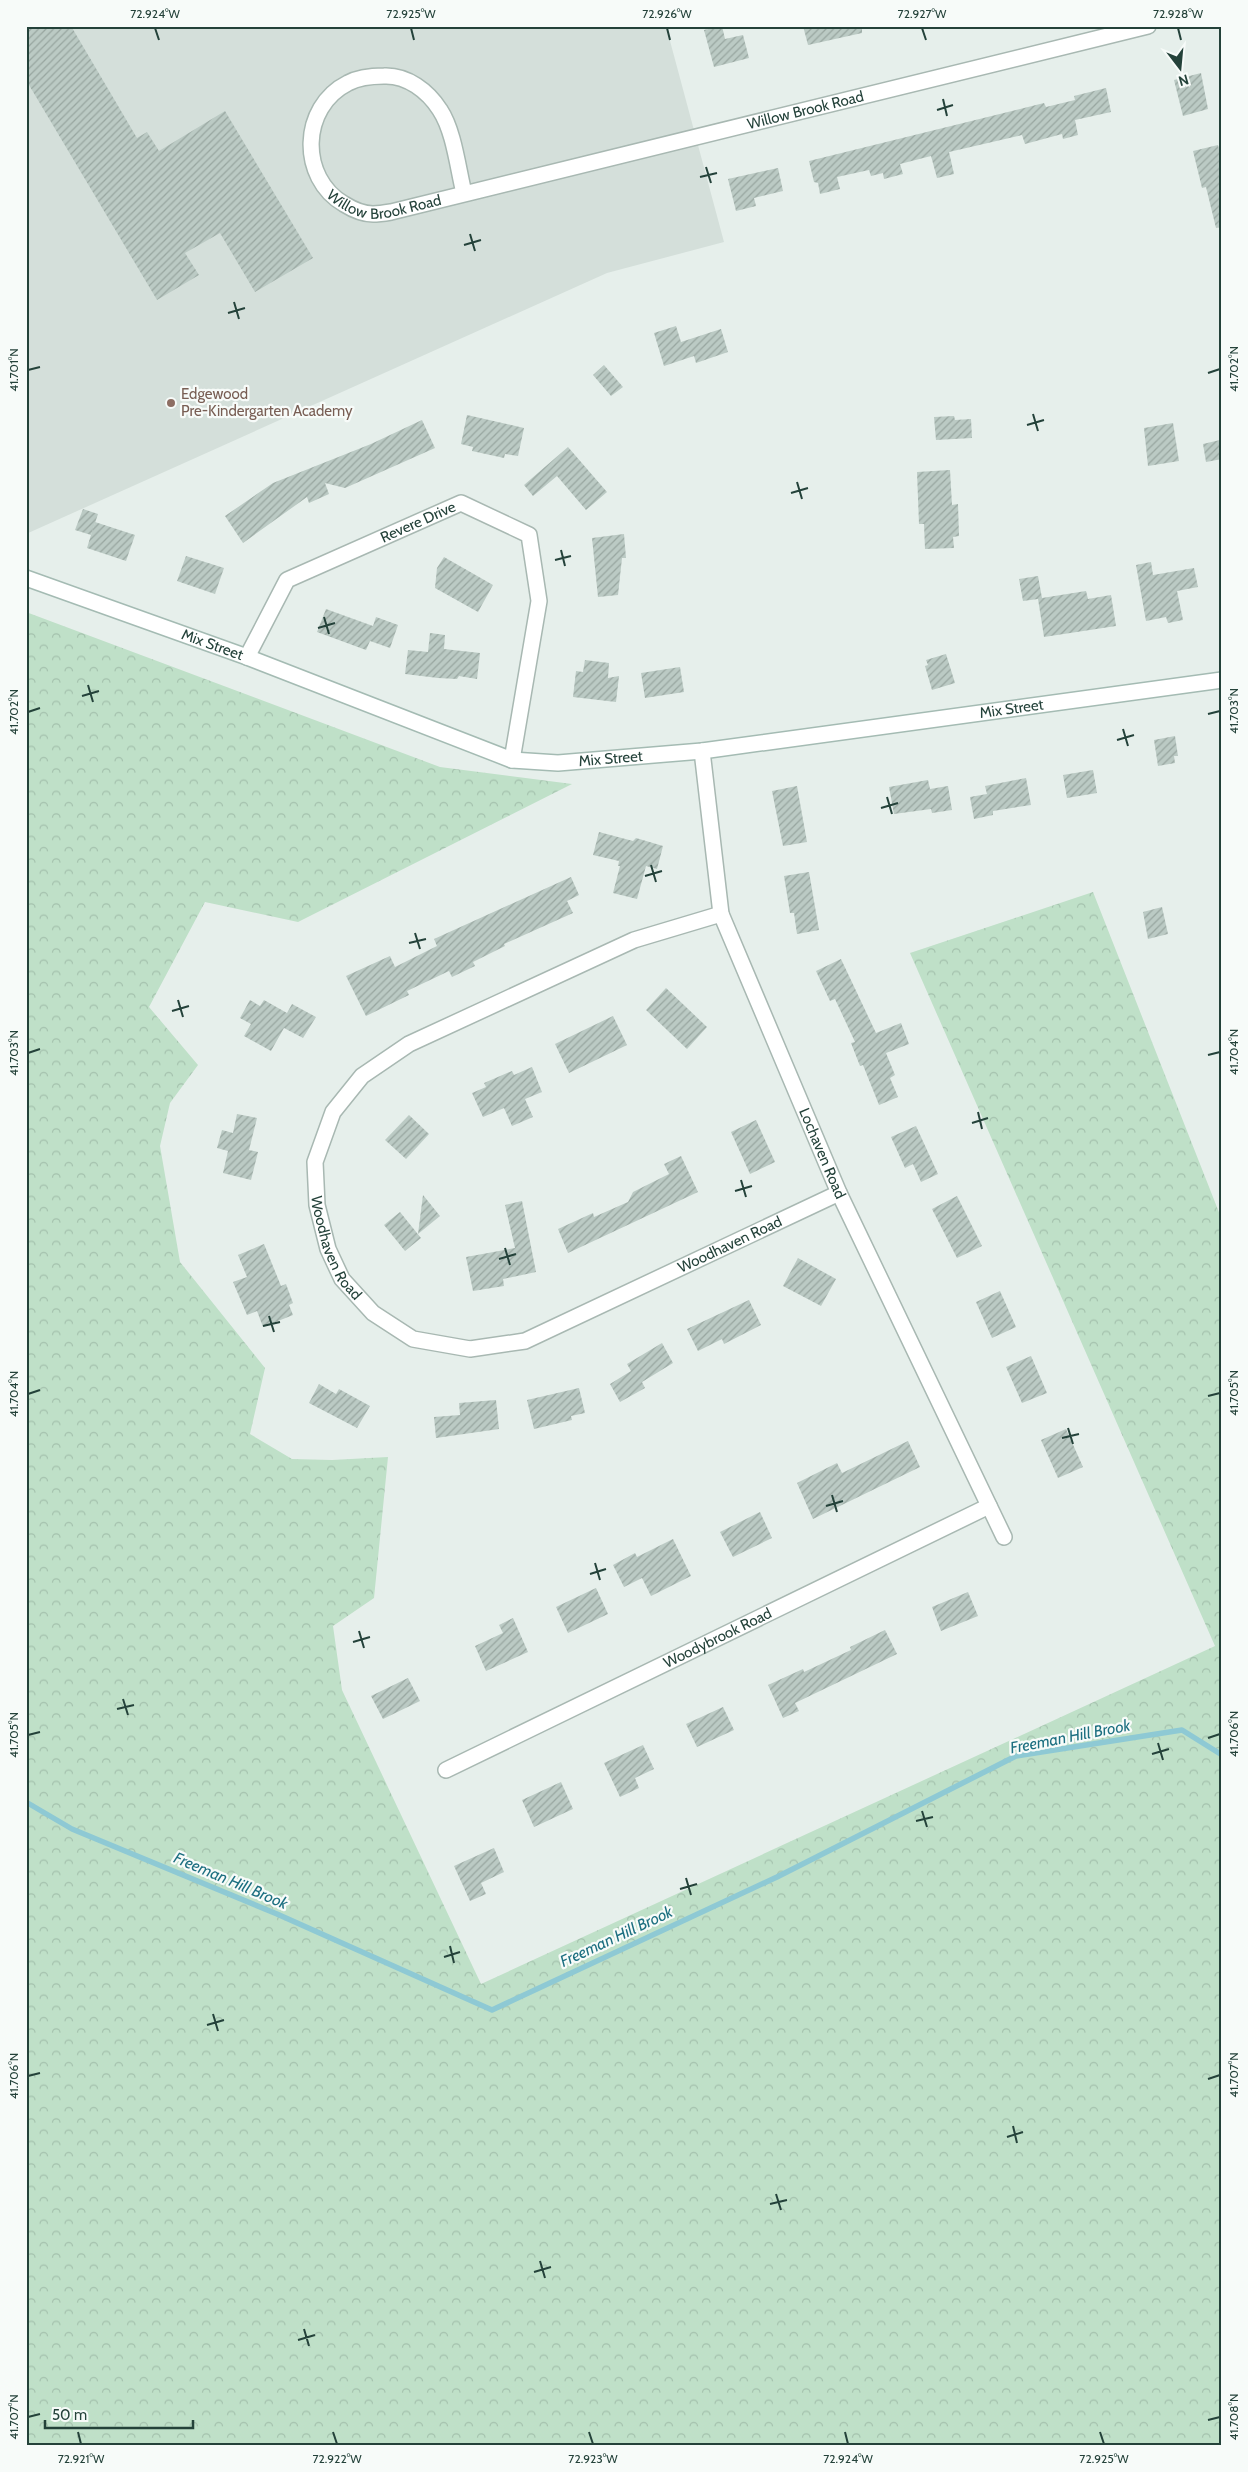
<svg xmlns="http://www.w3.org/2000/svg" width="1248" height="2472" font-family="Cabin,sans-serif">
	<defs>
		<pattern id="forest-crowns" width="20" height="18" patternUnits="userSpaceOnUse" patternTransform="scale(1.25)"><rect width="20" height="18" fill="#bfe0c8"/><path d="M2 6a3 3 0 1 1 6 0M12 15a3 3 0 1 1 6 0" fill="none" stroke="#a4c1ad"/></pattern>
		<pattern id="building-hatch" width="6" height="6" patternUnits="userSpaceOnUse" patternTransform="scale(1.25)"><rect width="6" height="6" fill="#bbcac4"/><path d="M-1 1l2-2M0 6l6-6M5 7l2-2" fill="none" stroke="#98a6a0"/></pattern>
	</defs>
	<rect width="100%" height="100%" fill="#e6efeb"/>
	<!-- built -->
	<polygon fill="#d4dfda" points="26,26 666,26 724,242 607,273 26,534"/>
	<!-- forest -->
	<polygon fill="url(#forest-crowns)" points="26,612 440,767 572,784 298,922 205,902 149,1007 198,1065 170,1103 160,1146 180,1262 265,1368 250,1434 292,1459 332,1460 388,1457 374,1598 333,1626 342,1690 481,1984 1215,1646 910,953 1093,892 1222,1220 1222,2446 26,2446"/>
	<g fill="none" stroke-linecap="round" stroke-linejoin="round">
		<!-- stream -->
		<polyline stroke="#8ec9d4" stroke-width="5.5" points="26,1802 72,1829 277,1914 492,2010 777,1877 1016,1756 1182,1730 1222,1755"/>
	</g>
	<!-- building -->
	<g fill="url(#building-hatch)">
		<polygon points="26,26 71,26 137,138 147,132 159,151 225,111 313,258 255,292 220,233 185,253 199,275 157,300 26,80"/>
		<polygon points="722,26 725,39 743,35 749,58 714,67 704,30"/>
		<polygon points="803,26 862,26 862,33 808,45"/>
		<polygon points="1201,73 1208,109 1183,116 1174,80"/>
		<polygon points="1106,88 1111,112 1075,120 1078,135 1063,139 1062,134 1025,144 1022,135 949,152 954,174 937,178 931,156 900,164 903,174 884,179 883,173 871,176 869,170 837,177 840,189 820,194 818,183 814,182 809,161 1044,103 1046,107 1075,100 1074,96"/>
		<polygon points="1218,145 1222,160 1222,227 1216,228 1206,187 1202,188 1193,151"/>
		<polygon points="778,168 783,191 754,198 756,206 736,211 728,179"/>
		<polygon points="676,326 681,342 721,329 728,352 696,363 694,356 664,366 654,333"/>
		<polygon points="604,365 623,387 611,396 593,375"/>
		<polygon points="467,415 524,428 518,456 505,454 504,458 472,451 473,447 461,444"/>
		<polygon points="954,416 955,420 971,419 972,438 936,440 934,417"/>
		<polygon points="422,420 435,448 345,488 325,483 329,494 309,503 307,497 243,543 225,516 273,483 371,444"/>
		<polygon points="1173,423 1179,461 1148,466 1144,428"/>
		<polygon points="1220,440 1222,459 1206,462 1203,444"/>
		<polygon points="568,447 607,492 586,510 557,476 533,496 524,485"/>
		<polygon points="950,470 952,505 958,504 959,536 953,537 954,548 925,549 924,524 919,524 917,472"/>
		<polygon points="83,509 98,514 91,535 75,530"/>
		<polygon points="95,522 135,535 126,561 87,548"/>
		<polygon points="624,534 626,558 622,558 618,595 598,597 592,538"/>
		<polygon points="186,556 224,568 215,594 177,581"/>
		<polygon points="444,557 493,585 478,612 435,588 437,568"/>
		<polygon points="1151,562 1153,575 1194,568 1198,587 1177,591 1183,620 1168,623 1166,617 1146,621 1136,565"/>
		<polygon points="1038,576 1042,598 1086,591 1088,599 1111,595 1116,626 1044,637 1038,599 1023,601 1019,579"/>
		<polygon points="326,609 373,626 376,617 398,625 390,648 370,641 366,650 317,632"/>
		<polygon points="430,633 445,635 444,649 480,653 477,679 459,676 457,679 438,678 405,674 408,650 428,652"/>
		<polygon points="946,654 955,683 932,690 925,666 928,665 926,660"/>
		<polygon points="585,660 609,663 608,678 619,676 616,702 573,697 576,671 583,672"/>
		<polygon points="680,667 684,692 645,698 641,673"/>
		<polygon points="1175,736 1178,756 1174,756 1175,763 1158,766 1154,740"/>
		<polygon points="1093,770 1097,793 1067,798 1063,775"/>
		<polygon points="1026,778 1031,805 993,811 993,815 974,819 970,797 987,794 985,786"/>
		<polygon points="928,780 930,789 948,786 952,810 932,813 931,809 894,814 889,787"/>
		<polygon points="797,786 807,842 783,846 772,791"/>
		<polygon points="599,832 633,841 636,838 663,846 657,869 646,866 637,899 613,893 620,866 618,866 619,861 593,855"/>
		<polygon points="809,872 819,930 797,934 794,913 790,913 784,876"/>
		<polygon points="571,877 579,895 567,901 573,913 504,944 505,946 473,962 475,966 452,977 449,971 407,991 409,995 366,1016 346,976 390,956 395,967 437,946 434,939"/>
		<polygon points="1162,907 1168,934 1148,939 1143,912"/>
		<polygon points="841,959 876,1033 901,1023 909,1044 886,1053 895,1075 890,1078 898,1097 879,1105 863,1065 860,1066 851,1043 855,1042 835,999 830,1001 816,971"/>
		<polygon points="666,988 707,1027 687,1049 646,1010"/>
		<polygon points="250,1000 260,1006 264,1000 287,1013 292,1004 316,1017 303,1038 284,1028 271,1051 244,1036 251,1024 240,1018"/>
		<polygon points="613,1016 627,1045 569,1073 555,1044"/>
		<polygon points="532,1067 542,1092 525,1099 533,1117 512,1126 504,1108 483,1117 472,1093 486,1087 484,1083 512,1071 514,1075"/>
		<polygon points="237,1114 257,1118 249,1150 258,1152 251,1180 223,1173 228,1151 217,1148 222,1130 233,1133"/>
		<polygon points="409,1115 429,1134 406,1159 385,1140"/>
		<polygon points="756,1120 775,1162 750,1174 731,1132"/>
		<polygon points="916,1126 938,1174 921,1182 913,1164 905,1168 891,1137"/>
		<polygon points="681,1156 698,1192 568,1253 558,1229 593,1213 594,1217 628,1202 633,1192 669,1174 664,1164"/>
		<polygon points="423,1195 440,1216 418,1234"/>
		<polygon points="957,1196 982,1246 957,1258 932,1209"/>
		<polygon points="522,1201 536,1272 503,1279 504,1286 473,1291 466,1257 515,1248 505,1205"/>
		<polygon points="400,1212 421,1238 405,1251 384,1225"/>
		<polygon points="264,1244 281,1286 286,1284 293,1303 289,1305 293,1315 263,1327 257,1311 247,1315 233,1282 247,1277 238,1255"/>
		<polygon points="798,1258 836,1279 821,1306 783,1286"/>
		<polygon points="1000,1291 1016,1327 992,1338 976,1302"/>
		<polygon points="749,1300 761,1325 724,1344 722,1339 698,1351 687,1329"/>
		<polygon points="662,1343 673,1363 642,1382 645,1388 620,1402 610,1384 631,1371 627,1364"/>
		<polygon points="1031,1356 1047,1393 1022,1403 1006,1367"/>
		<polygon points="319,1384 336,1394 339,1389 370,1406 357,1428 309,1403"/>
		<polygon points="579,1388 585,1413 571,1416 572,1420 534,1429 527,1400"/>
		<polygon points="496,1400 499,1429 436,1438 434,1417 460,1415 459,1403"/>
		<polygon points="1066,1429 1083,1467 1058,1478 1041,1440"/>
		<polygon points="908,1441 920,1467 813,1519 797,1483 837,1463 842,1473"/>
		<polygon points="760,1512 772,1538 733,1557 720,1532"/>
		<polygon points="673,1539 691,1576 651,1596 642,1578 624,1587 613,1565 635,1553 637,1557"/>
		<polygon points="596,1588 608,1614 568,1633 556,1607"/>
		<polygon points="968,1592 978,1616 941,1631 932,1607"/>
		<polygon points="513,1618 528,1652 486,1671 475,1646 503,1633 499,1625"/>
		<polygon points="885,1630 897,1654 795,1703 799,1711 783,1718 768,1685 803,1669 804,1672 851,1650 850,1647"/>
		<polygon points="408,1678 420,1701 383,1719 371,1696"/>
		<polygon points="723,1707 734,1730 697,1747 686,1724"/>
		<polygon points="643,1745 654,1769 635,1778 639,1788 620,1797 604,1763"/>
		<polygon points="561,1782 573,1809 534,1827 522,1800"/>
		<polygon points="494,1848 504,1872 481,1883 486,1894 470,1901 454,1866"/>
	</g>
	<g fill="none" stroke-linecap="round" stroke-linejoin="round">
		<defs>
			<g id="minor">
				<path id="s1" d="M464,193C458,169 454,131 440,110C428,91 407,75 384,76C372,76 359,77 348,83C300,107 299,178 344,204C352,209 363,214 373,214C379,214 385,213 391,212L1148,26"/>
				<path id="s2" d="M247,657L287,580L461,503L529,535L539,601L512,760"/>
				<path id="s3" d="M702,751L721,914L839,1193L1004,1537"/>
				<path id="s4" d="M721,914L634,940L409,1044L362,1076L333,1112L315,1162L317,1205L328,1249L342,1279L373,1313L413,1339L470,1349L525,1341L839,1193"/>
				<path id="s5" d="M446,1770L989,1506"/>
			</g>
			<g id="secondary">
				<path id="s6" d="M26,578L247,657L512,760L558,763L702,751L1222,680"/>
			</g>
		</defs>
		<!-- minor casing -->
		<use href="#minor" stroke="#a8b8b2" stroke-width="18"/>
		<!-- secondary casing -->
		<use href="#secondary" stroke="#a4bbb3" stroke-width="18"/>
		<!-- minor -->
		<use href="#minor" stroke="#fff" stroke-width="15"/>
		<!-- secondary -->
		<use href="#secondary" stroke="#fff" stroke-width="15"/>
	</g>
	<!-- ticks -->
	<path fill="none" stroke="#24423a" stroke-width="2" d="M155,28L159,40M411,28L414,40M667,28L670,40M922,28L926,40M1178,28L1181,40M943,99L947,116M937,110L953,105M706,167L711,183M700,177L717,173M470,234L475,251M464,245L481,240M234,302L239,319M228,313L245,308M28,370L40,367M1208,373L1220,369M1033,414L1038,431M1027,425L1044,420M797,482L802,499M791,493L808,488M561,550L565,566M555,560L571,556M324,617L329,634M318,628L335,623M88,685L93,702M82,696L99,691M28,712L40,708M1208,714L1220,711M1123,729L1128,746M1117,740L1134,735M887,797L892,814M881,808L898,803M651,865L656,882M645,876L662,871M415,933L420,949M409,943L426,939M178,1000L183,1017M172,1011L189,1006M28,1053L40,1049M1208,1055L1220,1052M978,1112L982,1129M972,1123L988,1118M741,1180L746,1197M735,1191L752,1186M505,1248L510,1265M499,1259L516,1254M269,1316L274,1332M263,1326L280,1322M28,1394L40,1390M1208,1396L1220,1393M1068,1428L1073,1444M1062,1438L1079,1434M832,1495L837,1512M826,1506L843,1501M595,1563L600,1580M590,1574L606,1569M359,1631L364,1648M353,1642L370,1637M123,1699L128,1715M117,1709L134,1705M28,1735L40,1732M1208,1738L1220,1734M1158,1743L1163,1760M1152,1754L1169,1749M922,1811L927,1827M916,1821L933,1817M686,1878L691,1895M680,1889L697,1884M450,1946L454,1963M444,1957L460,1952M213,2014L218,2031M207,2025L224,2020M28,2076L40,2073M1208,2079L1220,2075M1013,2126L1017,2143M1007,2137L1023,2132M776,2194L781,2210M770,2204L787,2200M540,2261L545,2278M534,2272L551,2267M304,2329L309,2346M298,2340L315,2335M28,2417L40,2414M1208,2420L1220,2417M78,2432L81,2444M333,2432L337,2444M589,2432L593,2444M845,2432L848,2444M1100,2432L1104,2444"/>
	<!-- markers -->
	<circle fill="#8d6e63" stroke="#f7fbf9" stroke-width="2" cx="171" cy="403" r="5"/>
	<g text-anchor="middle" stroke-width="4.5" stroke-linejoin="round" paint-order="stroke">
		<!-- street labels -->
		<g font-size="15" fill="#24423a" stroke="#f7fbf9">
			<text dy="5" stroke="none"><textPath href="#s1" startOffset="815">Willow Brook Road</textPath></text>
			<text dy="5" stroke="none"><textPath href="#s1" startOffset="380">Willow Brook Road</textPath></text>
			<text dy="5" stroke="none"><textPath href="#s2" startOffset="230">Revere Drive</textPath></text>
			<text dy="5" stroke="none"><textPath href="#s6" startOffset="198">Mix Street</textPath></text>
			<text dy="5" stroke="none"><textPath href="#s6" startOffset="1022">Mix Street</textPath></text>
			<text dy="5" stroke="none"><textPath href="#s6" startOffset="618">Mix Street</textPath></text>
			<text dy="5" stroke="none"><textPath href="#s3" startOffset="424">Lochaven Road</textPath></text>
			<text dy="5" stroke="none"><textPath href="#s4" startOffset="1050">Woodhaven Road</textPath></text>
			<text dy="5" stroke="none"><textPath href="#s4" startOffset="585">Woodhaven Road</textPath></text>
			<text dy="5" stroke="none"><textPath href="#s5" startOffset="302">Woodybrook Road</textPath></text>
		</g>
		<!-- education labels -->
		<g font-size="15" fill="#785e54" stroke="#f7fbf9" text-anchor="start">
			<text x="181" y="399">Edgewood<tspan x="181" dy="17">Pre-Kindergarten Academy</tspan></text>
		</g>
		<!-- water labels -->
		<g font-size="16" font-style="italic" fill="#1c6f80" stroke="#f7fbf9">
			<text transform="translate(1070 1736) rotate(-11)" y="6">Freeman Hill Brook</text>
			<text transform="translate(231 1880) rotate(23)" y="6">Freeman Hill Brook</text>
			<text transform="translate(616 1936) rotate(-25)" y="6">Freeman Hill Brook</text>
		</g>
	</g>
	<!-- border -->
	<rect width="1248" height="2472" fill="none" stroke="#f7fbf9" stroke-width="55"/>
	<!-- north arrow -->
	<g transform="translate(1180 68) rotate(164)" stroke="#f7fbf9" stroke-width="4" paint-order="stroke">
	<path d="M0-4L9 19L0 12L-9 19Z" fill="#24423a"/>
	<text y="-8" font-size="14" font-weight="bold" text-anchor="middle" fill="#24423a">N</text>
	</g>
	<!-- scale -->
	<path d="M45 2420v8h148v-8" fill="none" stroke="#24423a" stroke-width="2.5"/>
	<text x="52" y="2420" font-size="15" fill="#24423a" stroke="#f7fbf9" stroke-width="4" paint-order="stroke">50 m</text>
	<rect x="28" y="28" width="1192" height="2416" fill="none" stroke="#24423a" stroke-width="2"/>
	<g font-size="12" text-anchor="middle" fill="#24423a">
		<text x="155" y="18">72.924°W</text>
		<text x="411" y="18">72.925°W</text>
		<text x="667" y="18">72.926°W</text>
		<text x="922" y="18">72.927°W</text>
		<text x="1178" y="18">72.928°W</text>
		<text transform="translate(1234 369) rotate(-90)" y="4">41.702°N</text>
		<text transform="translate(14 370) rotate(-90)" y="4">41.701°N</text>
		<text transform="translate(1234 711) rotate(-90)" y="4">41.703°N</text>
		<text transform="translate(14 712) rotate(-90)" y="4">41.702°N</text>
		<text transform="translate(1234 1052) rotate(-90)" y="4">41.704°N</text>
		<text transform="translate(14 1053) rotate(-90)" y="4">41.703°N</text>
		<text transform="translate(1234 1393) rotate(-90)" y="4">41.705°N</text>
		<text transform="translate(14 1394) rotate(-90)" y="4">41.704°N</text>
		<text transform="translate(1234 1734) rotate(-90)" y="4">41.706°N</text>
		<text transform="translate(14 1735) rotate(-90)" y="4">41.705°N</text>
		<text transform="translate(1234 2075) rotate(-90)" y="4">41.707°N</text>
		<text transform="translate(14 2076) rotate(-90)" y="4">41.706°N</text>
		<text transform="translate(1234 2417) rotate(-90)" y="4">41.708°N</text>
		<text transform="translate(14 2417) rotate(-90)" y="4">41.707°N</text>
		<text x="81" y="2463">72.921°W</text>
		<text x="337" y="2463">72.922°W</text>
		<text x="593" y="2463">72.923°W</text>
		<text x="848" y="2463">72.924°W</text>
		<text x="1104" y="2463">72.925°W</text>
	</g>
</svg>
